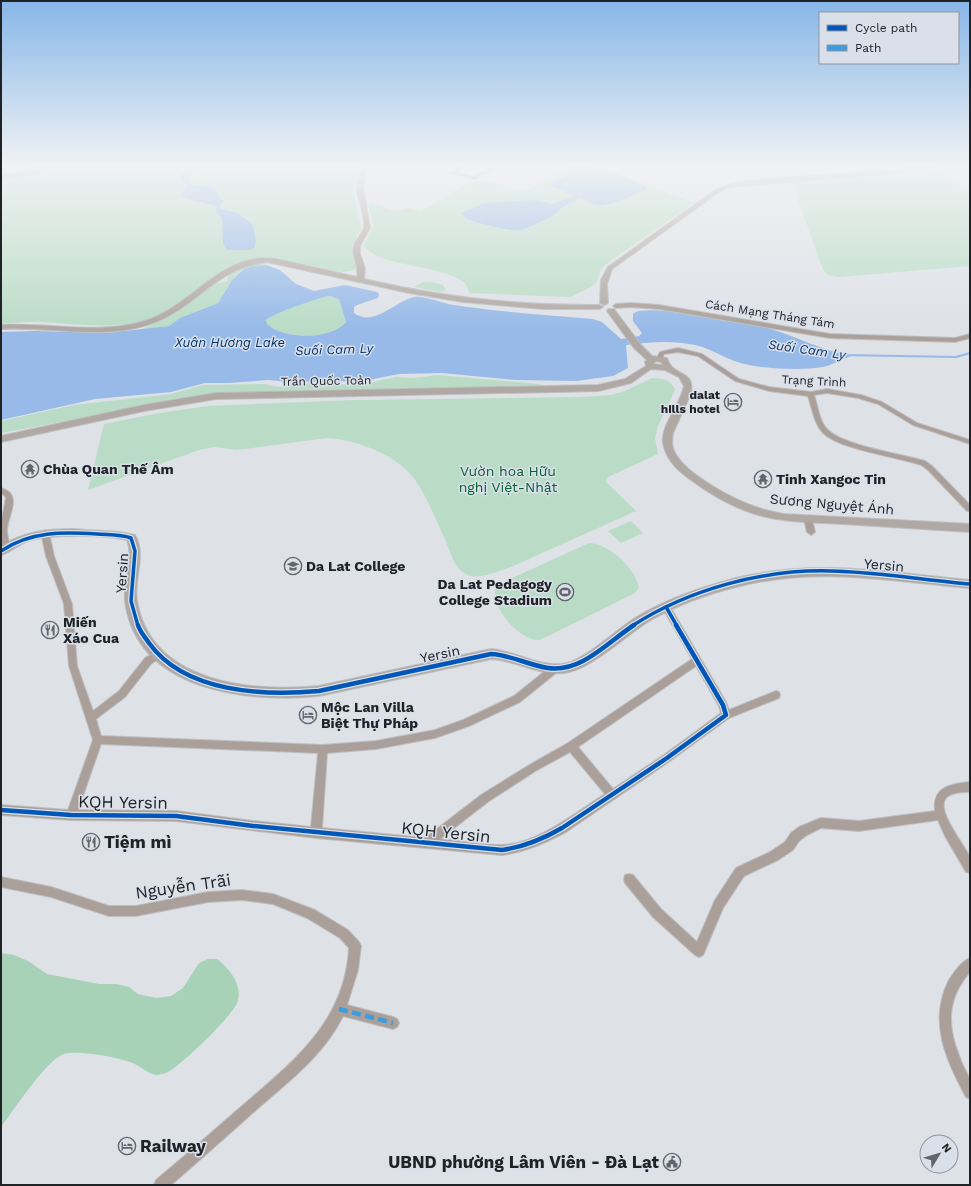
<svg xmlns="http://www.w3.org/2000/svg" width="971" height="1186" font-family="'Work Sans',sans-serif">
	<rect width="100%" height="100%" fill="#dee1e6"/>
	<!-- green -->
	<g fill="#badcc6">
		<path d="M67,164H363C345,187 359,205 361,229L352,246L356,268L352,271L343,272C313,267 271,252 242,262C227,266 215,276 203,285C186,297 169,313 149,319C115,330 78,324 43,322C29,321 15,323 1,324V179L40,172Z"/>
		<path d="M577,164L615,172L694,203L610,261L601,269L597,281L591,287L570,297L470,293C466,288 468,284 462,281C438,264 382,268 364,246L374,224L368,204L371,203L396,211L409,208L420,211C439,204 459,183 480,181C496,179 511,193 528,189C545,185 559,167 577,164Z"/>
		<polygon points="931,172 963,188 970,187 970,266 839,277 829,275 823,270 792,182"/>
		<path d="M263,262L271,263L243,269L232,280L218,303L186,316L169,326L142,329C172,318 186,300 211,285C216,283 222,283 227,281L228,274L239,267Z"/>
		<polygon points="423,282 432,282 443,285 446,291 440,292 414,287"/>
		<path d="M330,296L339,299L346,322C332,340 283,340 267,324L266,320C271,314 320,297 330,296Z"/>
		<polygon points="437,375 540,384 542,388 181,400 1,433 1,421 74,405 171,394 203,385 264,384 279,387 312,383 360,385 396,377 415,378"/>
		<path d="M652,378C661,378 672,380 675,390L658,426L655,438L658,454L608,477L606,482L636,511L511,567C498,571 476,582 464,573C454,567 449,549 445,539C436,520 428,499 416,481C398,455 358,440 327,438L237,450L214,447L199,450L88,490L104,424L159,413L208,406L355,400L583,397L611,395L625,391Z"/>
		<polygon points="631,521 643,533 621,543 608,531"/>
		<path d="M589,543C610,544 635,568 639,588L635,593L540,640C520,642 486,604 497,585Z"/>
	</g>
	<!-- forest -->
	<path fill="#a8d2b7" d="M1,953L14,955L28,961L47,974L99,984H116L129,987L138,994L156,998L171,996L183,988L199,963L208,959H217C229,968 244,986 237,1003C232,1016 179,1068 166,1073C164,1074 159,1074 157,1075C149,1075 138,1064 130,1062C115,1057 78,1050 64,1054C47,1059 13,1111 1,1127Z"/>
	<!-- water -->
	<g fill="#97bae8" fill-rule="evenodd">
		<polygon points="191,164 204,164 187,180 192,184 216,189 220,199 223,201 219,206 221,209 238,213 253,225 256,242 254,248 250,250 227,250 223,243 222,218 216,212 217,206 180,197 181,193 188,186 181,179 182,174"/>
		<path d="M594,167L608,171L647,187L646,190C634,194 610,207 598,205C592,204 586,200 580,198C569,203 566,204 557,212C551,218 528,228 520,230C510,231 490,226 480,223C473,221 465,220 461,213L484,203L535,200L553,204L575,196L553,187L551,185L552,183L583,168Z"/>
		<path d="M266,265L280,270L296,284L314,291L345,285L377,292L379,294L378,298L357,305L354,307V313C374,328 396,300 415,297C422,295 445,304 454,305C500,312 547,315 593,319L602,322L621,339L639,336L642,333L633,321V314C643,302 752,323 771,329C798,337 823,351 851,356C843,359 830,366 823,367C800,371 753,369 732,360C719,355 709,348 695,345C672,340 648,342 626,345L628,368L613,376L576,381L516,380L442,373L399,374L363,381L288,382L268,380L229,383H205L171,392L95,399L1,420V332L37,331L106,333L169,326L180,318L218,303L232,280L244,269L253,266ZM330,296L339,299L346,322C332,340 283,340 267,324L266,320C272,314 320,297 330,296Z"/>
	</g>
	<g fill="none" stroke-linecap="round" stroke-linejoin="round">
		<!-- stream -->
		<polyline stroke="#97bae8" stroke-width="2" points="841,355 956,357 970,353"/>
		<defs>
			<g id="street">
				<polygon points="20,164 25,164 43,170 40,171"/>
				<polygon points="464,164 468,164 455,173 474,177 492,168 495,169 475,179 449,173"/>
				<polygon points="601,164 620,164 611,167"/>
				<polygon points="961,164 970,165 970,167 962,165"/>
				<polygon points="631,303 659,305 830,334 955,338 970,334 970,338 955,342 830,338 659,309 631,307 616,308 613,306 616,304"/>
				<path d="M678,348L702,354L739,379L769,387L811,392L827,389L861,395L882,402L917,423L970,440V444L913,425L878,404L858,398L827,393L814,395C818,406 819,422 828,430C844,446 902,454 925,461L932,466L970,505V511H967L928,470L921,465C897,457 839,449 823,433C814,423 812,408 808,396L769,391L735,381L698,356L678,352L664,354L662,359L657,358L660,352Z"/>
				<path d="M1,488C24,495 7,515 7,531C7,536 9,542 10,547L6,550L2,547L1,523L6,498L5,496L1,493Z"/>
				<polygon points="808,516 812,519 815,532 811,535 807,532 804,519"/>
				<path d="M45,530L49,533L54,556L72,604L77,666L93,711L119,691L145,658L158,651L161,653L162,655L161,657L151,664L125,697L96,719L101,736L323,745L376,741L435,730L463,720L514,696L550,667L553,666L556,667L557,670L556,673L520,702L469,726L435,738L376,749L327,753L322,828L425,838L481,795L531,764L568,743L692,659L662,607L663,605H669L726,702L729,710L776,691L779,692L780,695L779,698L729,718L670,761L566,832C545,843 525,852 502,855L316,838L176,821L71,820L1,815V805L68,810L93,740L69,666L64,604L46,556L41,533ZM696,666L719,706L721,713L664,755L613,789L578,747ZM101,744L318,753L311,827L253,821L176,811L78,810ZM570,752L605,794C577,812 536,845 501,845C481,845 460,841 440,839L489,801L537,770Z"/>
				<path d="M970,782V792C963,792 951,792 946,798C935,811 966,846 970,858C971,862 970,869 970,873L966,872L945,836L938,820L859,831L821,828L807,835L799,841L793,850L778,860L744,876L723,908L703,955L699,957L695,955L653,917L625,883L624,879L625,875L629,874L633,875L661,909L697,942L715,900L736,868L770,852L785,842L791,833L799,827L821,818L859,821L935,811C932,787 950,784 970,782Z"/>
				<path d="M1,877L51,887L109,906H136L208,892L242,890L273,894L315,910L348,930L359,942L361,946L358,970L347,1005L393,1017L397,1019L399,1023L397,1027L393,1029L343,1016C324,1055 288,1082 256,1110C228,1135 200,1160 171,1185H154L156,1180C185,1156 213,1131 242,1106C294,1061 345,1022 349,948L340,938L307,918L273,904L242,900L208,902L136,916H109L51,897L1,887Z"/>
				<path d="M970,958V972C946,999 947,1027 960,1058C962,1066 968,1073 970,1081C971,1086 970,1094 970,1099L966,1097C946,1060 928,1021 949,980C954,972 961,962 970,958Z"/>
			</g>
			<g id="secondary">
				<polygon points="57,164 65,164 34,174 1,179 1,175 33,170"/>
				<path d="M366,164H372L366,171L363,187L370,228L360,246V254L365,268L364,279C441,297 519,306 599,305L603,307L599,309H544L463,302L409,293L267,262C217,268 200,303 158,321C109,342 53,326 1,329V325C50,322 105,337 153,318C196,300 225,251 277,259L357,277C359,264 351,256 354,246C355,240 363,234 364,227C365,202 346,190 366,164Z"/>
				<polygon points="940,164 950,164 920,171 730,187 719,192 612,269 607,284 608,303 604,305 600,303 601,280 608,267 715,190 727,185 746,181 920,167"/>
				<path d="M608,309H614L640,344L652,356L667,358C668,361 670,365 672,367C682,376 694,374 691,393L673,433C672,439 671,445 674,451C684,474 736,501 759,508C767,511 775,512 783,514L970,524V532C928,529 885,527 843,524C813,522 783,523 755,514C732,507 710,494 691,480C678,471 665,459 663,442C661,425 681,404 684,386L679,377L665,370L651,369L631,383L598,391L216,399L144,411L1,442V436L144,405L216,393L598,385L625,379L646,366L645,362L647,360L634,348L607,311ZM656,361L661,362L663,365L653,364Z"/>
				<path d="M72,529L119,532L135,535C147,556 133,579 137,601C151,684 252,692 319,686L491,649C516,651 542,669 567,663C585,659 618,629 635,618C666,599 702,587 736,578C818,558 889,573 970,580V588C888,581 817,566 736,587C707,594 677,605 651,620C627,634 591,670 564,673C539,676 516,660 491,659L319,696C247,703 137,691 125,601C123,581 135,559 127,540C105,535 50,534 28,541C19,544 11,552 1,555V546C23,532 47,529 72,529Z"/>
			</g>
		</defs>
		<!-- street casing -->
		<use href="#street" stroke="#bdbfc2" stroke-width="2"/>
		<!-- secondary casing -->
		<use href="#secondary" stroke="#bdbfc2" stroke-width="2"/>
		<!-- street -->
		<use href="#street" fill="#aba099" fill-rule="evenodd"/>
		<!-- secondary -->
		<use href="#secondary" fill="#b0a8a2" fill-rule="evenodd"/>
		<!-- quiet-far1 -->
		<g stroke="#3c9ce0" stroke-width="1.5" stroke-dasharray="3.5 1.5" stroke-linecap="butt">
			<polyline points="466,164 451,173 475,178 493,169"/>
			<polyline points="420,165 423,164"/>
		</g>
		<!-- quiet -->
		<polyline stroke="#3c9ce0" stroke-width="4.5" stroke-dasharray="9 4.5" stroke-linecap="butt" points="339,1009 393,1023"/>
		<defs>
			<g id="cycleway-far1">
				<path d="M1,551C31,531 62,532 97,534C108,535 120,534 131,538L135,551L131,601L138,626"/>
				<polyline points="666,607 677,626"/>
				<path d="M632,626C689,589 764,569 831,571C878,572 924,580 970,584"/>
			</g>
			<g id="cycleway">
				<path d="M138,625C140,632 145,637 149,643C185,693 264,696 319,691L491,654C511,655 528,665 548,668C581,673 608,642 634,625"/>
				<path d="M1,810L71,815L176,816L253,826L502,850C524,847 543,839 562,828L667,758L726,715L723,705L676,625"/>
			</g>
		</defs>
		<!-- cycleway-far1 casing -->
		<use href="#cycleway-far1" stroke="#dae0ea" stroke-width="6"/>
		<!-- cycleway casing -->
		<use href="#cycleway" stroke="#dae0ea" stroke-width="7"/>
		<!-- cycleway-far1 -->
		<use href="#cycleway-far1" stroke="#0057b8" stroke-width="3.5"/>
		<!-- cycleway -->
		<use href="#cycleway" stroke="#0057b8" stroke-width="4.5"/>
	</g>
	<!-- sky -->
	<linearGradient id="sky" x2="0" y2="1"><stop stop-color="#87b6e8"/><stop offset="0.5" stop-color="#f0f2f4"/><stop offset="1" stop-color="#f0f2f4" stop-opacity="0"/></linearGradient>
	<rect width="971" height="330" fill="url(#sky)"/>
	<!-- icons -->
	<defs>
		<symbol id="hotel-ring" viewBox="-11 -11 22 22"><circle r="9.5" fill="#dae0ea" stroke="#626569" stroke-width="1.5"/><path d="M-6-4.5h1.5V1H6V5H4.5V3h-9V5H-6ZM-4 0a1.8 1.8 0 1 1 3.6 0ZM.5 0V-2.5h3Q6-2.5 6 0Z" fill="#626569"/></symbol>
		<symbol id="temple-ring" viewBox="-11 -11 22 22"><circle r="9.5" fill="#dae0ea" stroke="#626569" stroke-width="1.5"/><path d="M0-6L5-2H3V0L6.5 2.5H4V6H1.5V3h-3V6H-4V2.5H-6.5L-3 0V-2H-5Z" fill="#626569"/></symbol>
		<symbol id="university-ring" viewBox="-11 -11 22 22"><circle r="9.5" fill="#dae0ea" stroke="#626569" stroke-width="1.5"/><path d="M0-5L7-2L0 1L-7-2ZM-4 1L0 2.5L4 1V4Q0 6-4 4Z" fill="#626569"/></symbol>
		<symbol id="stadium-ring" viewBox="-11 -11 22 22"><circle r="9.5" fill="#dae0ea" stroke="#626569" stroke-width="1.5"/><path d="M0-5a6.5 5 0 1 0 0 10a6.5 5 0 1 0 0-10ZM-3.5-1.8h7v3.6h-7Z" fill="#626569"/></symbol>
		<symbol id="restaurant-ring" viewBox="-11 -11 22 22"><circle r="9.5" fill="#dae0ea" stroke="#626569" stroke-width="1.5"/><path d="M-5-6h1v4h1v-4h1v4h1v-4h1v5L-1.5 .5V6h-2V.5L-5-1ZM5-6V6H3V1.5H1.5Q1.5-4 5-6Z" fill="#626569"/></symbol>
		<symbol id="civic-ring" viewBox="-11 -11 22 22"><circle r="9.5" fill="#dae0ea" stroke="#626569" stroke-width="1.5"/><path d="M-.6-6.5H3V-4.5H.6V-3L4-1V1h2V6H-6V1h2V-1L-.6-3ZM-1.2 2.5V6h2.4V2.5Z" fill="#626569"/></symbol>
	</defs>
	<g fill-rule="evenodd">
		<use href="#hotel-ring" x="723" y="392" width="20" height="20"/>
		<use href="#temple-ring" x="20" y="459" width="20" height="20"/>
		<use href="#temple-ring" x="753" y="469" width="20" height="20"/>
		<use href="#university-ring" x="283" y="556" width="20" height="20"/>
		<use href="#stadium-ring" x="555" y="582" width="20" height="20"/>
		<use href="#restaurant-ring" x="40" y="620" width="20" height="20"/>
		<use href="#hotel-ring" x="298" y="705" width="20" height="20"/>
		<use href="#restaurant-ring" x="81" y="832" width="20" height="20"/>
		<use href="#hotel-ring" x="117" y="1136" width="20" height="20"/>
		<use href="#civic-ring" x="662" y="1152" width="20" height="20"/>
	</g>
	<g text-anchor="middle" stroke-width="3" stroke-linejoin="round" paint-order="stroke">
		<!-- far-street labels -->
		<g font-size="12" fill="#202225" stroke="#dae0ea">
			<text transform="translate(770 314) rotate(9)" y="4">Cách Mạng Tháng Tám</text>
			<text transform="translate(326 381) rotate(-1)" y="4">Trần Quốc Toản</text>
			<text transform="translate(814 381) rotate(3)" y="4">Trạng Trình</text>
		</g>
		<!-- far-poi labels -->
		<g font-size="12" font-weight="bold" fill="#202225" stroke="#dae0ea" text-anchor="end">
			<text x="720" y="399">dalat<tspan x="720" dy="14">hills hotel</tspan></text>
		</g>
		<!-- far-water labels -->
		<g font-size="13" font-style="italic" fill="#00326a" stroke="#dae0ea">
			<text x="230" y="347">Xuân Hương Lake</text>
			<text transform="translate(334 349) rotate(-2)" y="5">Suối Cam Ly</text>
			<text transform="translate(807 349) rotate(8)" y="5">Suối Cam Ly</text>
		</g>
		<!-- poi labels -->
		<g font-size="14" font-weight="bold" fill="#202225" stroke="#dae0ea" text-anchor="start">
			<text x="43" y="474">Chùa Quan Thế Âm</text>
			<text x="776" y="484">Tinh Xangoc Tin</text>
			<text x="306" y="571">Da Lat College</text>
			<text x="552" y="589" text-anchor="end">Da Lat Pedagogy<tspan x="552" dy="16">College Stadium</tspan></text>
			<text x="63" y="627">Miến<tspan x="63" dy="16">Xáo Cua</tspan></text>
			<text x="321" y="712">Mộc Lan Villa<tspan x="321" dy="16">Biệt Thự Pháp</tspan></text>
		</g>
		<!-- park labels -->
		<g font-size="14" fill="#076030" stroke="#dae0ea">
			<text x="508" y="476">Vườn hoa Hữu<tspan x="508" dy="16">nghị Việt-Nhật</tspan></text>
		</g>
		<!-- street labels -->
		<g font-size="14" fill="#202225" stroke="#dae0ea">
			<text transform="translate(832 504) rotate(5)" y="5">Sương Nguyệt Ánh</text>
			<text transform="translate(884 565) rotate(5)" y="5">Yersin</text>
			<text transform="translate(122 573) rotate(-86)" y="5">Yersin</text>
			<text transform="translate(440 654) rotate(-12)" y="5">Yersin</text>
		</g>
		<!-- near-street labels -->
		<g font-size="17" fill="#202225" stroke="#dae0ea">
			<text transform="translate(123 802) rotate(1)" y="6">KQH Yersin</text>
			<text transform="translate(446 832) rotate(6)" y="6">KQH Yersin</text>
			<text transform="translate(183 886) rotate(-8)" y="6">Nguyễn Trãi</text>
		</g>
		<!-- near-poi labels -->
		<g font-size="17" font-weight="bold" fill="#202225" stroke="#dae0ea" text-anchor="start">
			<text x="104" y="848">Tiệm mì</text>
			<text x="140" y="1152">Railway</text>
			<text x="659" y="1168" text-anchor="end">UBND phường Lâm Viên - Đà Lạt</text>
		</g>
	</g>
	<!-- border -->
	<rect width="971" height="1186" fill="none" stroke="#202225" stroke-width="4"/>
	<!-- legend -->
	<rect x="819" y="12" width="140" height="52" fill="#dae0ea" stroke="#90949b"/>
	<rect x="827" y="25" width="20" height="6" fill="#0057b8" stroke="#90949b"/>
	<text x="855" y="32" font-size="12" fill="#202225">Cycle path</text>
	<rect x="827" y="45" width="20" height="6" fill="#3c9ce0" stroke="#90949b"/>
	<text x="855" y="52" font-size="12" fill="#202225">Path</text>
	<!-- north arrow -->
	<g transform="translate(939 1154) rotate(52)"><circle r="19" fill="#dae0ea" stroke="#90949b"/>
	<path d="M0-3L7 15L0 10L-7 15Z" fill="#626569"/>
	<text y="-6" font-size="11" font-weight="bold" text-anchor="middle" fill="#202225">N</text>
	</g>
</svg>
